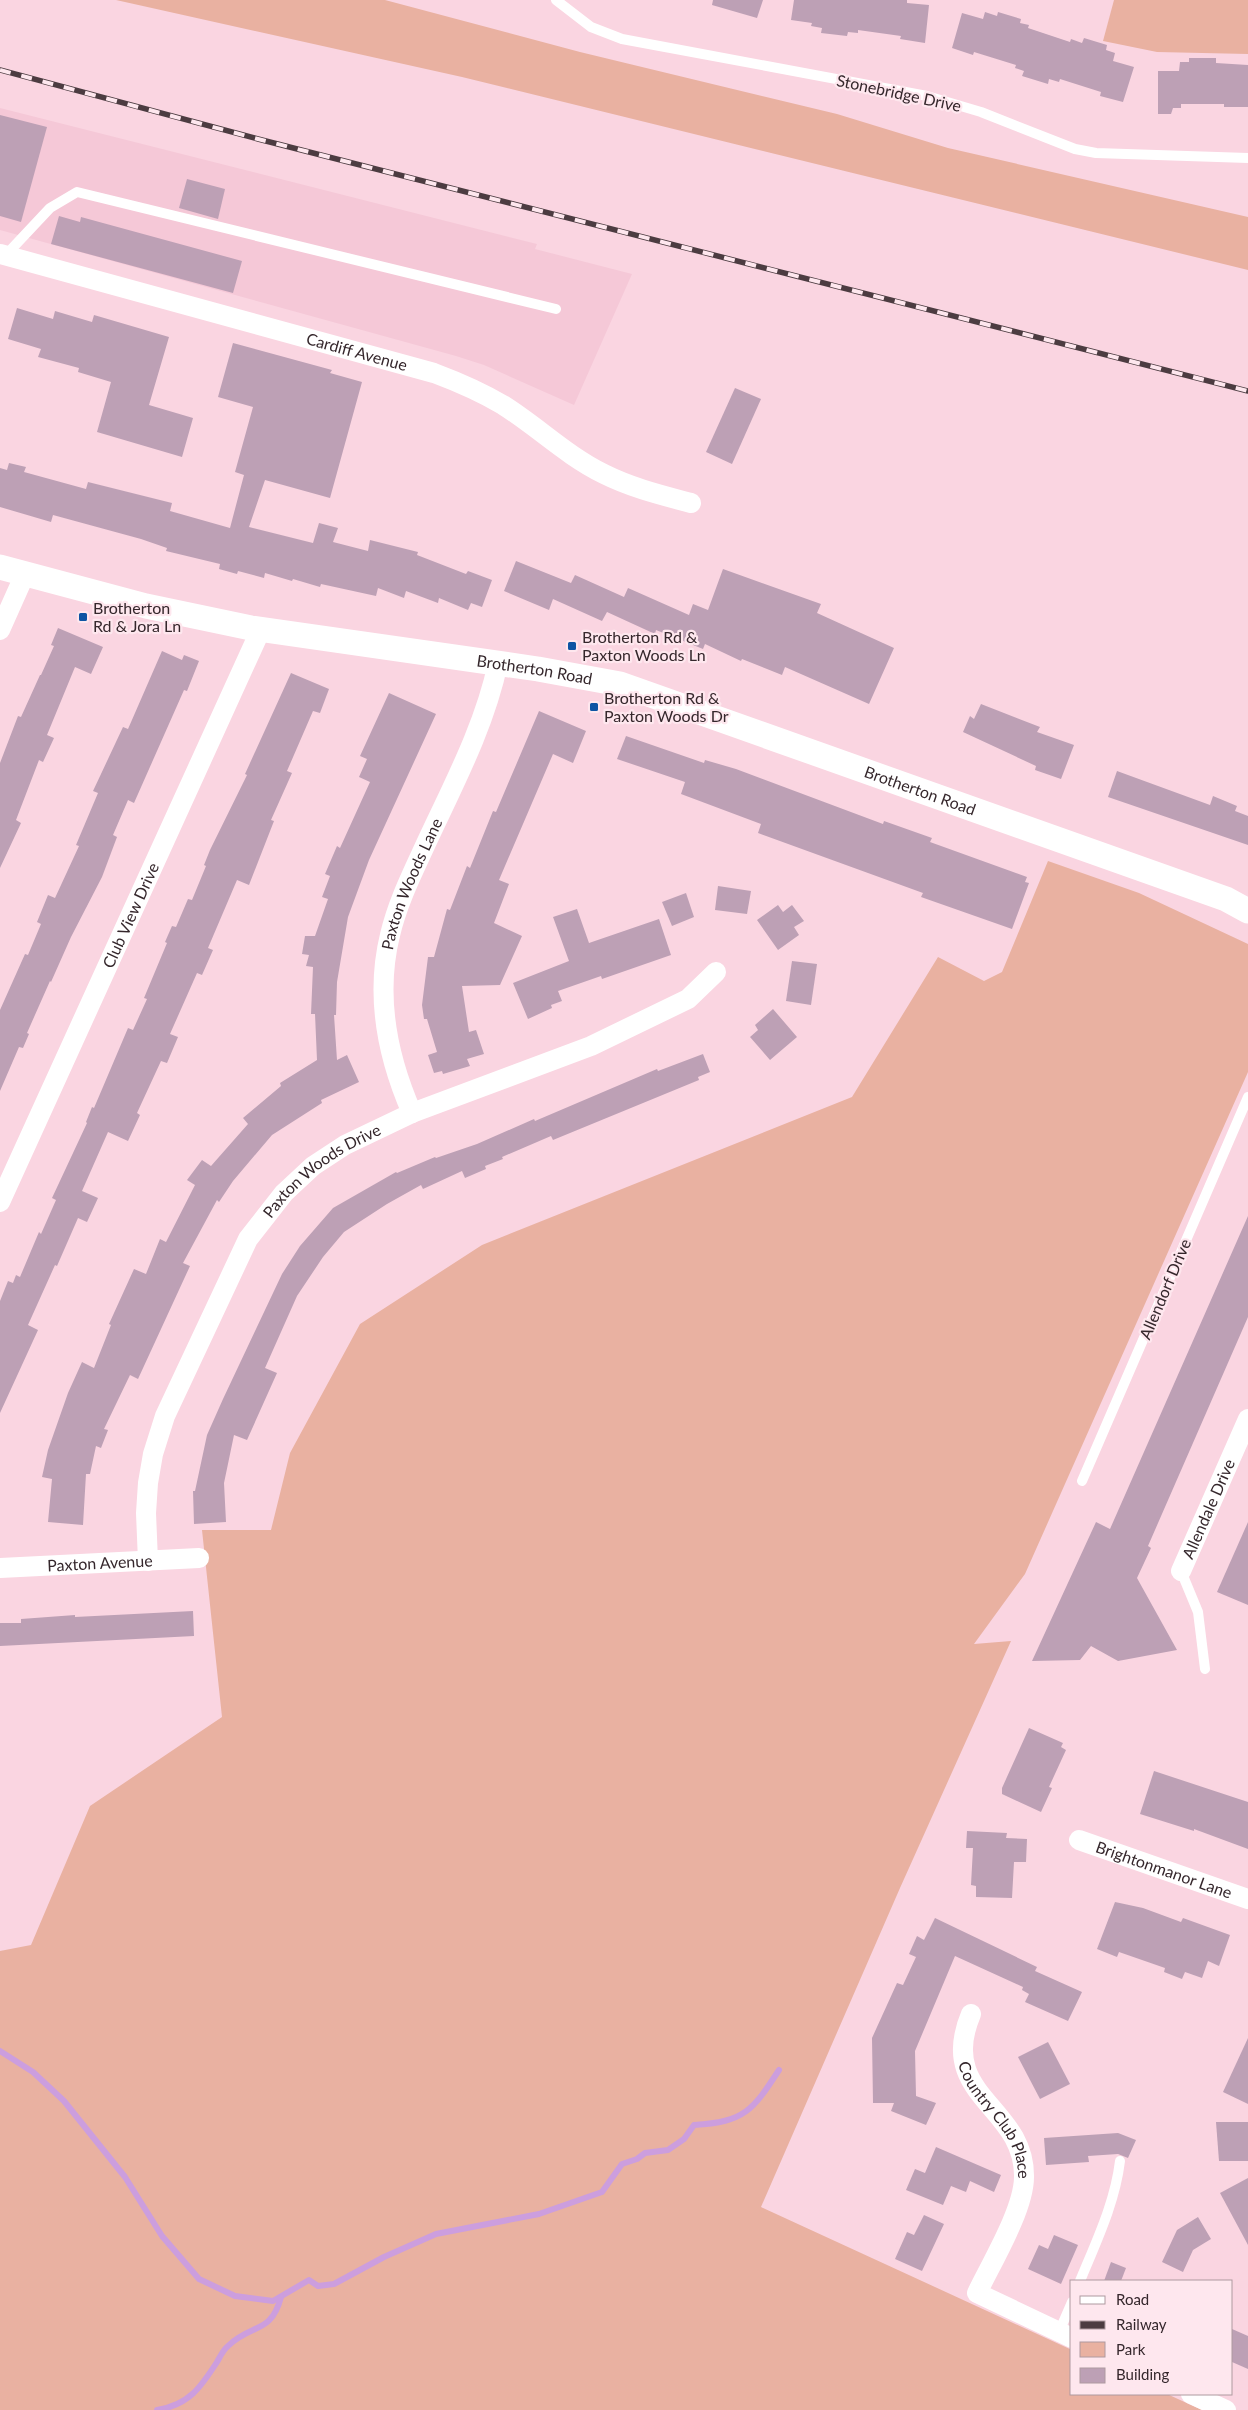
<svg xmlns="http://www.w3.org/2000/svg" width="1248" height="2410" font-family="Lato,sans-serif">
	<rect width="100%" height="100%" fill="#fad5e1"/>
	<!-- built -->
	<polygon fill="#f5c8d7" points="0,108 537,244 535,249 632,274 574,405 484,365 456,356 0,230"/>
	<!-- green -->
	<g fill="#e9b1a1">
		<polygon points="116,0 385,0 580,52 837,114 948,148 1248,217 1248,270 462,77"/>
		<polygon points="1114,0 1248,0 1248,54 1157,52 1103,41"/>
		<polygon points="1048,861 1139,893 1248,944 1248,1072 1025,1574 974,1644 1011,1641 900,1888 761,2207 1072,2350 1072,2394 1167,2394 1202,2410 0,2410 0,1951 31,1945 90,1806 222,1717 202,1530 271,1530 290,1453 360,1324 482,1245 852,1097 938,957 984,981 1002,972"/>
	</g>
	<g fill="none" stroke-linecap="round" stroke-linejoin="round">
		<!-- stream -->
		<g stroke="#cc9ede" stroke-width="6">
			<path d="M0,2051L33,2072L64,2101L125,2177L162,2236L199,2279L235,2296L273,2301L309,2280L318,2286L334,2284L384,2257L436,2234L539,2214L602,2192L622,2164L637,2159L645,2153L668,2150L684,2139L694,2125C745,2122 753,2110 779,2070"/>
			<path d="M157,2410C189,2405 201,2387 217,2362C220,2357 223,2350 228,2346C251,2323 271,2335 281,2297"/>
		</g>
	</g>
	<!-- building -->
	<g fill="#bda0b5">
		<polygon points="713,0 763,0 757,18 712,5"/>
		<polygon points="794,0 907,0 907,3 929,5 925,43 900,39 901,36 858,30 858,33 848,32 847,36 821,33 822,28 811,26 812,23 791,20"/>
		<polygon points="985,12 997,16 998,12 1021,19 1020,23 1029,25 1028,28 1070,42 1071,39 1082,43 1084,38 1107,45 1106,50 1115,53 1113,61 1134,67 1123,102 1100,96 1101,92 1060,79 1059,82 1049,79 1048,84 1022,76 1024,71 1015,68 1016,65 974,52 973,55 952,48 962,13 983,19"/>
		<polygon points="1189,58 1216,58 1216,63 1248,65 1248,107 1224,107 1224,104 1181,104 1181,108 1173,108 1171,114 1158,114 1158,71 1179,71 1180,62 1189,62"/>
		<polygon points="0,115 47,127 21,222 0,216"/>
		<polygon points="187,179 225,189 218,219 179,208"/>
		<polygon points="59,216 80,222 81,217 242,261 233,293 51,244"/>
		<polygon points="17,308 53,319 55,311 92,322 94,315 169,337 149,405 193,418 182,457 97,432 111,382 78,372 79,368 38,357 41,349 8,339"/>
		<polygon points="233,343 332,370 330,373 362,382 330,498 265,480 249,527 313,543 319,523 338,528 333,542 368,551 370,540 418,552 417,555 466,574 468,571 492,580 482,607 471,603 468,610 439,598 438,603 406,591 404,598 378,588 376,596 321,584 320,587 293,579 292,581 265,573 264,578 238,571 237,574 219,569 220,564 166,551 167,548 141,539 53,515 51,522 0,507 0,468 7,470 9,463 26,467 24,472 86,489 88,482 172,503 170,511 230,528 244,475 235,472 253,407 218,397"/>
		<polygon points="735,388 761,399 732,464 706,452"/>
		<polygon points="516,561 571,583 575,575 624,597 628,588 689,615 693,604 708,610 723,569 821,604 817,613 894,648 869,704 785,667 782,675 742,659 741,661 705,644 703,649 656,630 655,634 607,612 602,621 553,599 549,610 504,591"/>
		<polygon points="58,628 103,647 91,674 75,667 47,735 54,738 43,762 39,760 16,820 21,823 0,868 0,763 18,716 21,717 40,675 41,675 54,646 51,645"/>
		<polygon points="162,651 182,660 184,655 199,661 187,691 184,690 134,803 128,800 113,835 117,837 102,877 71,937 51,982 50,981 27,1033 29,1034 23,1048 19,1047 0,1091 0,1010 25,954 28,955 41,924 37,922 48,895 55,898 79,846 76,845 98,793 93,791 101,774 123,727 128,729"/>
		<polygon points="291,673 329,689 320,713 313,711 287,771 292,773 271,820 274,821 249,885 237,880 208,948 213,950 202,975 197,973 170,1034 178,1037 167,1063 161,1061 137,1113 140,1115 128,1141 108,1132 82,1191 98,1198 87,1222 78,1218 57,1266 55,1265 28,1325 38,1330 0,1413 0,1301 8,1281 13,1283 16,1275 20,1277 39,1232 41,1234 56,1200 52,1198 87,1123 86,1122 92,1107 94,1108 128,1028 133,1030 147,999 144,998 167,943 165,942 172,926 176,927 188,899 192,900 206,866 204,865 210,850 247,775 245,774"/>
		<polygon points="389,693 436,714 369,860 348,917 337,982 336,1015 334,1015 337,1060 347,1055 359,1082 321,1100 322,1103 272,1135 233,1181 219,1202 217,1200 183,1263 190,1266 138,1379 130,1375 104,1429 108,1430 101,1448 96,1446 90,1474 86,1474 83,1525 48,1522 52,1479 42,1477 48,1450 68,1393 82,1362 94,1368 111,1325 109,1324 134,1269 146,1274 160,1239 166,1242 195,1185 187,1180 202,1160 211,1166 248,1124 243,1118 281,1086 280,1083 317,1060 315,1014 311,1014 313,967 306,966 309,955 302,954 305,936 315,936 328,899 322,897 330,876 325,874 337,846 340,848 370,782 359,777 367,759 360,756"/>
		<polygon points="981,704 1040,727 1037,732 1074,745 1061,779 1035,770 1036,766 963,732 970,716 974,719"/>
		<polygon points="539,711 586,731 573,763 553,754 499,880 509,884 494,923 522,936 500,985 462,986 469,1032 476,1030 484,1054 467,1059 470,1066 443,1074 442,1071 434,1073 428,1055 437,1052 427,1019 424,1019 422,1005 428,957 434,957 447,909 450,910 467,866 470,868 493,811 496,812"/>
		<polygon points="626,736 704,763 705,760 736,769 883,824 884,821 932,838 930,842 1027,877 1025,882 1029,883 1012,929 921,897 923,893 758,833 761,824 681,794 685,782 617,759"/>
		<polygon points="1117,771 1210,805 1213,796 1237,806 1235,811 1248,816 1248,845 1108,797"/>
		<polygon points="718,886 751,891 747,914 715,910"/>
		<polygon points="686,893 694,917 672,926 662,902"/>
		<polygon points="778,905 783,912 792,905 804,921 794,927 799,935 778,950 757,920"/>
		<polygon points="577,909 589,943 659,919 671,955 602,979 601,976 558,991 562,1001 551,1005 552,1008 528,1019 513,983 569,961 553,917"/>
		<polygon points="792,961 817,964 811,1005 786,1001"/>
		<polygon points="773,1009 797,1037 770,1060 750,1037 758,1030 755,1025"/>
		<polygon points="703,1054 710,1072 698,1077 699,1080 553,1140 551,1136 502,1157 503,1159 485,1166 486,1169 465,1178 462,1171 423,1189 421,1185 387,1204 344,1232 323,1257 297,1296 265,1368 277,1373 247,1440 234,1435 224,1483 226,1522 194,1524 193,1491 195,1491 207,1435 223,1399 282,1274 300,1246 333,1208 396,1172 397,1173 435,1157 436,1158 477,1144 534,1119 535,1121 657,1069 658,1071"/>
		<polygon points="1248,1216 1248,1317 1148,1546 1151,1548 1137,1578 1177,1650 1118,1661 1091,1646 1080,1660 1032,1661 1096,1522 1110,1529"/>
		<polygon points="1248,1522 1248,1605 1217,1592"/>
		<polygon points="193,1611 194,1636 0,1646 0,1623 21,1623 21,1619 75,1615 75,1617"/>
		<polygon points="1029,1728 1063,1743 1061,1747 1066,1750 1049,1787 1052,1788 1041,1812 1002,1794 1002,1788"/>
		<polygon points="1154,1771 1248,1802 1248,1849 1194,1829 1194,1831 1140,1814"/>
		<polygon points="967,1831 1007,1833 1006,1838 1027,1839 1026,1862 1014,1862 1012,1898 976,1897 976,1886 971,1885 973,1848 966,1848"/>
		<polygon points="1115,1902 1143,1908 1181,1922 1183,1918 1230,1935 1219,1966 1208,1961 1202,1978 1185,1972 1182,1979 1164,1972 1165,1968 1119,1952 1117,1957 1097,1949"/>
		<polygon points="935,1918 1037,1967 1035,1971 1082,1992 1068,2021 1025,2002 1029,1994 1022,1990 1023,1987 955,1956 915,2051 916,2096 936,2103 926,2125 891,2111 894,2103 873,2103 872,2038 897,1983 903,1985 916,1957 909,1954 917,1936 924,1940"/>
		<polygon points="1248,2038 1248,2104 1223,2092"/>
		<polygon points="1048,2042 1070,2084 1040,2099 1018,2057"/>
		<polygon points="1216,2122 1248,2122 1248,2161 1219,2161"/>
		<polygon points="1118,2133 1136,2140 1128,2158 1118,2154 1088,2156 1089,2162 1046,2165 1044,2138"/>
		<polygon points="936,2147 1001,2175 994,2192 970,2181 966,2192 951,2186 943,2205 906,2190 915,2169 925,2173"/>
		<polygon points="1248,2178 1248,2245 1220,2193"/>
		<polygon points="924,2215 944,2224 922,2271 895,2259 907,2232 914,2235"/>
		<polygon points="1198,2217 1211,2239 1193,2250 1183,2272 1162,2262 1177,2230"/>
		<polygon points="1054,2235 1078,2245 1061,2284 1028,2269 1039,2245 1048,2249"/>
		<polygon points="1111,2262 1126,2268 1121,2281 1104,2281"/>
		<polygon points="1232,2329 1248,2336 1248,2369 1232,2362"/>
	</g>
	<g fill="none" stroke-linecap="round" stroke-linejoin="round">
		<!-- service -->
		<g stroke="#fff" stroke-width="10">
			<polyline points="556,0 591,27 622,39 927,96 981,112 1075,149 1096,153 1248,158"/>
			<polyline points="5,256 50,208 77,192 556,309"/>
			<polyline points="1082,1481 1248,1097"/>
			<polyline points="1181,1571 1198,1612 1205,1669"/>
			<path d="M1080,2281C1096,2242 1115,2203 1120,2161"/>
			<polyline points="1059,2332 1072,2302"/>
		</g>
		<!-- minor -->
		<g stroke="#fff" stroke-width="20">
			<path id="s1" d="M0,254L434,373C458,382 481,392 503,405C538,427 567,456 604,474C632,488 661,495 691,503"/>
			<polyline points="0,630 25,574"/>
			<path id="s2" d="M412,1113C387,1056 375,996 390,935C397,905 410,878 423,850C451,789 484,729 498,663"/>
			<path id="s3" d="M0,1202L261,629"/>
			<path id="s4" d="M148,1561L146,1513L148,1483L153,1454L165,1416L248,1239L284,1193L313,1166L345,1145L412,1113L591,1046L688,999L716,972"/>
			<path id="s5" d="M0,1568L199,1558"/>
			<path id="s6" d="M1181,1571L1248,1419"/>
			<path id="s7" d="M1079,1840L1248,1899"/>
			<path id="s8" d="M971,2014C936,2097 1025,2105 1024,2177C1024,2209 992,2262 977,2293L1072,2338"/>
			<polyline points="1191,2394 1226,2410"/>
		</g>
		<!-- tertiary -->
		<path stroke="#fff" stroke-width="25" id="s9" d="M0,567L146,606L251,628L538,669L620,684L1226,899L1248,911"/>
		<defs>
			<polyline id="rail" points="0,70 258,139 1248,391"/>
		</defs>
		<!-- rail casing -->
		<use href="#rail" stroke="#4c3c41" stroke-width="5.5"/>
		<!-- rail -->
		<use href="#rail" stroke="#fee7ee" stroke-width="4" stroke-dasharray="11" stroke-linecap="butt"/>
	</g>
	<!-- markers -->
	<g fill="#0d54a3" stroke="#fee7ee" stroke-width="2">
		<rect x="78" y="612" width="10" height="10" rx="2.5"/>
		<rect x="567" y="641" width="10" height="10" rx="2.5"/>
		<rect x="589" y="702" width="10" height="10" rx="2.5"/>
	</g>
	<g text-anchor="middle" stroke-width="4.5" stroke-linejoin="round" paint-order="stroke">
		<!-- street labels -->
		<g font-size="16" fill="#35272c" stroke="#fee7ee">
			<text transform="translate(899 93) rotate(12)" y="6">Stonebridge Drive</text>
			<text dy="6" stroke="none"><textPath href="#s1" startOffset="370">Cardiff Avenue</textPath></text>
			<text dy="6" stroke="none"><textPath href="#s9" startOffset="545">Brotherton Road</textPath></text>
			<text dy="6" stroke="none"><textPath href="#s9" startOffset="950">Brotherton Road</textPath></text>
			<text dy="6" stroke="none"><textPath href="#s2" startOffset="238">Paxton Woods Lane</textPath></text>
			<text dy="6" stroke="none"><textPath href="#s3" startOffset="315">Club View Drive</textPath></text>
			<text dy="6" stroke="none"><textPath href="#s4" startOffset="445">Paxton Woods Drive</textPath></text>
			<text transform="translate(1165 1289) rotate(-67)" y="6">Allendorf Drive</text>
			<text dy="6" stroke="none"><textPath href="#s6" startOffset="68">Allendale Drive</textPath></text>
			<text dy="6" stroke="none"><textPath href="#s5" startOffset="100">Paxton Avenue</textPath></text>
			<text dy="6" stroke="none"><textPath href="#s7" startOffset="90">Brightonmanor Lane</textPath></text>
			<text dy="6" stroke="none"><textPath href="#s8" startOffset="116">Country Club Place</textPath></text>
		</g>
		<!-- poi labels -->
		<g font-size="16" fill="#35272c" stroke="#fee7ee" text-anchor="start">
			<text x="93" y="614">Brotherton<tspan x="93" dy="18">Rd &amp; Jora Ln</tspan></text>
			<text x="582" y="643">Brotherton Rd &amp;<tspan x="582" dy="18">Paxton Woods Ln</tspan></text>
			<text x="604" y="704">Brotherton Rd &amp;<tspan x="604" dy="18">Paxton Woods Dr</tspan></text>
		</g>
	</g>
	<!-- legend -->
	<rect x="1070" y="2280" width="162" height="115" fill="#fee7ee" stroke="#ae9aa0"/>
	<rect x="1080" y="2296" width="25" height="8" fill="#ffffff" stroke="#ae9aa0"/>
	<text x="1116" y="2305" font-size="15" fill="#35272c">Road</text>
	<rect x="1080" y="2321" width="25" height="8" fill="#4c3c41" stroke="#ae9aa0"/>
	<text x="1116" y="2330" font-size="15" fill="#35272c">Railway</text>
	<rect x="1080" y="2342" width="25" height="15" fill="#e9b1a1" stroke="#ae9aa0"/>
	<text x="1116" y="2355" font-size="15" fill="#35272c">Park</text>
	<rect x="1080" y="2368" width="25" height="15" fill="#bda0b5" stroke="#ae9aa0"/>
	<text x="1116" y="2380" font-size="15" fill="#35272c">Building</text>
</svg>
